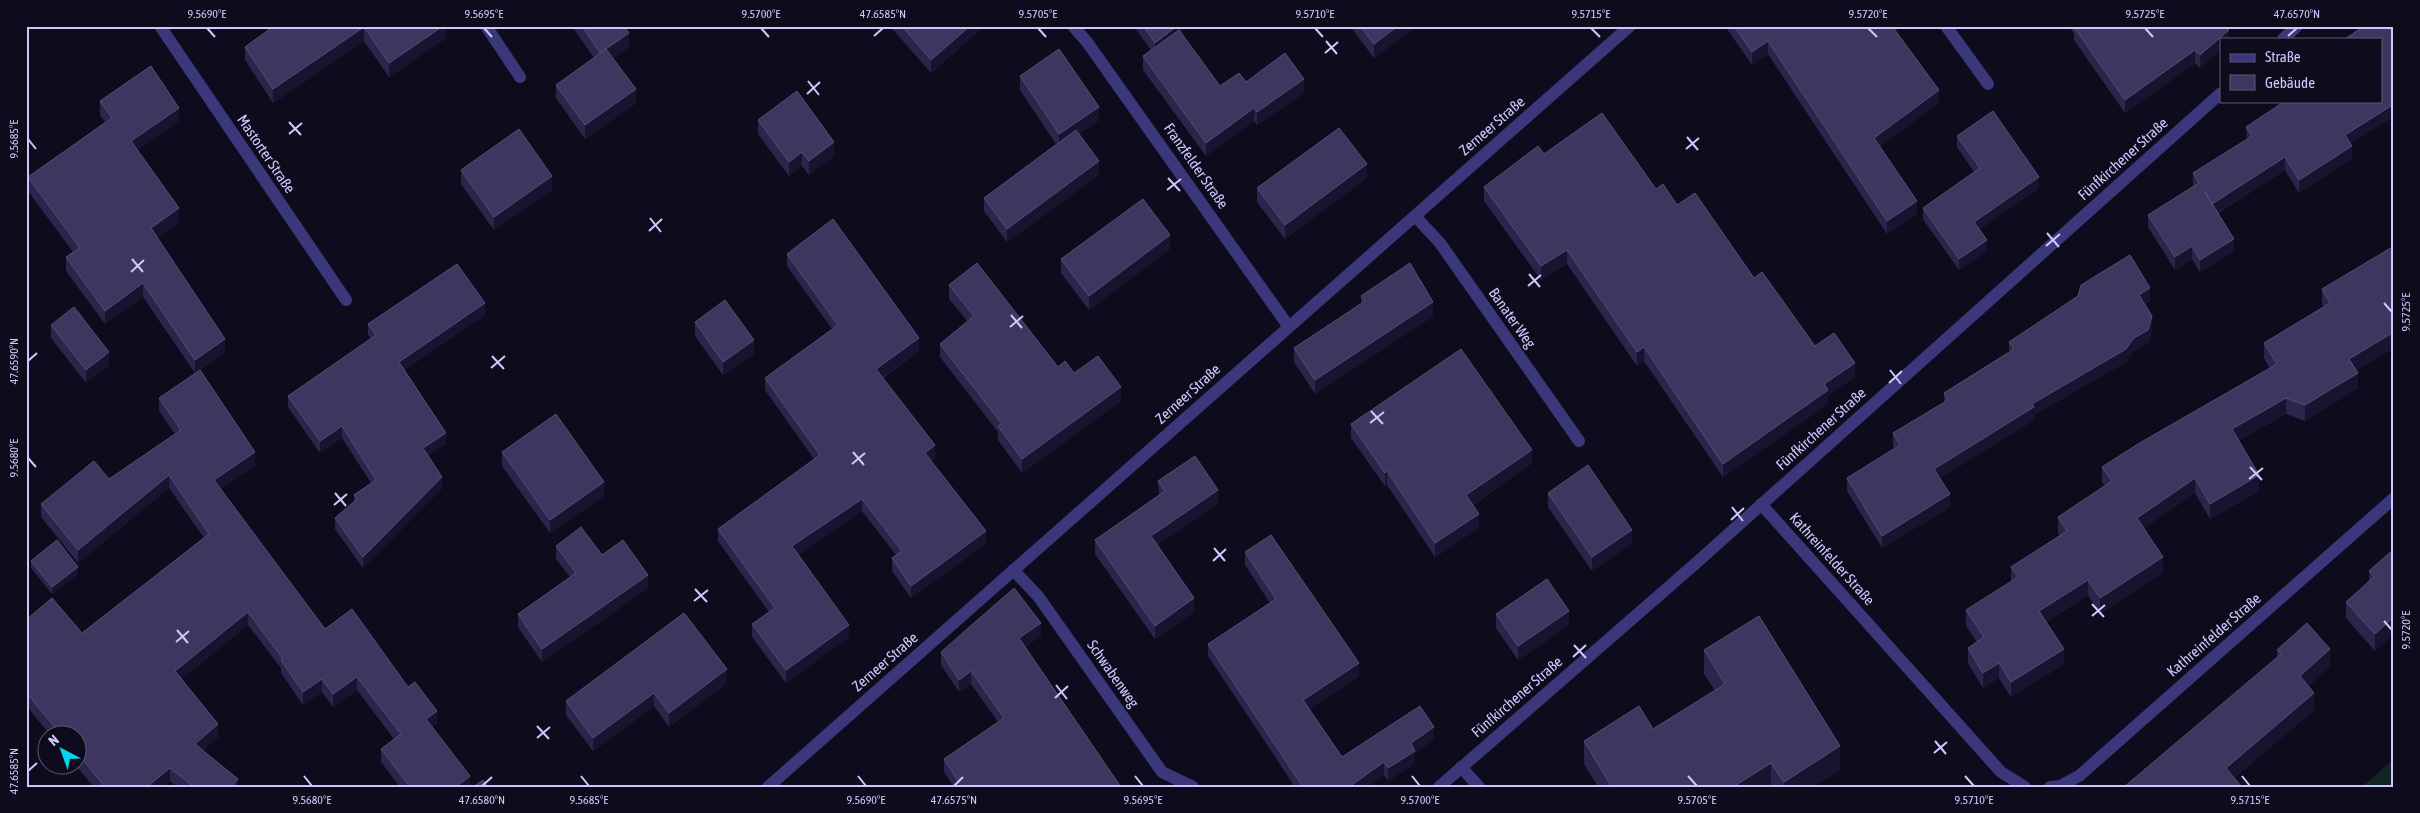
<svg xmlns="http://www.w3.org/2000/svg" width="2420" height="813" font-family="'Asap Condensed',sans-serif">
	<rect width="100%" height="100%" fill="#0e0c1c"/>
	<!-- green -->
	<polygon fill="#0f2625" points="2394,759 2394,787 2362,787"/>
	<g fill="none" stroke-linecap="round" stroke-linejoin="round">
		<!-- street -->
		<g stroke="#3a377b" stroke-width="12">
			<polyline points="160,26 346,300"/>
			<polyline points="486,26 520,77"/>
			<polyline points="1073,26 1087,42 1289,327"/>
			<polyline points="1946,26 1988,84"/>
			<polyline points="2283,39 2297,26"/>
			<polyline points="1415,216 1440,243 1579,441"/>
			<polyline points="1761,504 2001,772 2025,787"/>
			<polyline points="1013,570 1038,596 1162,772 1193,787"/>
			<polyline points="1461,767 1479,787"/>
			<polyline points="768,787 1630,26"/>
			<polyline points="1439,787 1695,564 2221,93"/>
			<polyline points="2050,787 2060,786 2079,776 2394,498"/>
		</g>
	</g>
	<!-- wall -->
	<g fill="#2c244b">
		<polygon points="274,26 446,26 446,38 389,77 364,41 273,103 245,60 245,47"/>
		<polygon points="572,26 624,26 629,47 613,58 636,103 585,139 556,98 556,85 594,58"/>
		<polygon points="890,26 984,26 931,73"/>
		<polygon points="1135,26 1183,26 1183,34 1182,34 1220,86 1246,82 1304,93 1257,125 1254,121 1206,156 1143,70 1143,56 1151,50 1135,28"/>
		<polygon points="1350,26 1417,26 1374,58"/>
		<polygon points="1725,26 1892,26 1939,103 1880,146 1917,214 1887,234 1768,54 1752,65"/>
		<polygon points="2069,26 2225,26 2229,39 2221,39 2221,49 2200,68 2195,63 2125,113 2074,40 2074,34"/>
		<polygon points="2394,26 2394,116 2351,143 2352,158 2299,193 2285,170 2218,213 2234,251 2200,272 2192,259 2175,270 2148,227 2148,215 2193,186 2193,173 2247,140 2246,127 2381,101"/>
		<polygon points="1020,76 1099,120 1079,134 1099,175 1007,242 984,211 984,198 1056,144 1020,90"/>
		<polygon points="100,101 179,121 137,150 179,222 157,238 225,353 195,373 143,297 105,324 66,271 66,257 73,252 28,191 28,177 105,122 100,115"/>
		<polygon points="758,120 834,156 809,175 802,166 789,176 758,134"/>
		<polygon points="1957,136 2039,188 1980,229 1987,251 1959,270 1923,219 1923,208 1974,172 1957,147"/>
		<polygon points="1544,154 1656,189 1677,205 1754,278 1815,346 1855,377 1828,395 1828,404 1723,477 1644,361 1637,366 1567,264 1541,280 1484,201 1484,187"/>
		<polygon points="461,170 552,190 494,230 461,184"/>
		<polygon points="1367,178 1285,239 1257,202 1257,188"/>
		<polygon points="1170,249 1089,310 1061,273 1061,259"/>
		<polygon points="787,254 919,351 883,378 935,458 931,461 986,543 911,598 892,571 892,558 896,555 862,511 798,555 849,637 786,683 752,637 752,624 769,612 718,541 718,529 814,459 765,390 765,378 832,329 787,266"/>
		<polygon points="949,285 1058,367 1074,373 1121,401 1022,473 998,440 998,432 940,357 940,344 968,322 949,299"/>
		<polygon points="2322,289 2394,348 2356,370 2358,388 2305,421 2286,414 2239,440 2259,491 2210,519 2195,493 2144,528 2163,572 2100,614 2088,595 2046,622 2064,664 2011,697 1999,678 1983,688 1968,663 1968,648 1977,642 1966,626 1966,610 2011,582 2011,567 2060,536 2058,533 2058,517 2105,486 2102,482 2102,467 2270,369 2264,358 2264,343 2324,307 2322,304"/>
		<polygon points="1361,296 1433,316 1315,394 1294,362 1294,348 1361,304"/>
		<polygon points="2150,301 2145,304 2152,329 2148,343 2134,351 2126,362 2034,415 2034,420 1940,478 1950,507 1882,548 1847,491 1847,478 1894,449 1893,446 1893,433 1944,403 1944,393 2009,352 2009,342"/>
		<polygon points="485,315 404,370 446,444 428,455 442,488 363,568 335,529 335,518 354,502 354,495 371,483 342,438 320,453 288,407 288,396 371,339 368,335 368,324"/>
		<polygon points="695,322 754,354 723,375 695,336"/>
		<polygon points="51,325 109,365 86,383 51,338"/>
		<polygon points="159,398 255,465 220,489 325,629 408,687 437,723 432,727 470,787 400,787 381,762 381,749 394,739 357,690 333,707 322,692 303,705 281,673 281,668 248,625 181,679 218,737 203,750 238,787 178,787 170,781 162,787 94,787 76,766 78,766 78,736 51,736 29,709 26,710 26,620 82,633 204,538 169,488 78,563 41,517 41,504 109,479 175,434 159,411"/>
		<polygon points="1351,424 1532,463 1473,505 1479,528 1435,557 1387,485 1385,486 1351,438"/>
		<polygon points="502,452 604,496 550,533 502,466"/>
		<polygon points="1158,481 1218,504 1157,545 1194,612 1155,639 1095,554 1095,540 1159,495"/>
		<polygon points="1548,493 1632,543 1592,571 1548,507"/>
		<polygon points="556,546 602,555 648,588 542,662 518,627 518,614 570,577 556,559"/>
		<polygon points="2394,549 2375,651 2346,618 2346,602 2369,582 2369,571"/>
		<polygon points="1245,552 1359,676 1309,709 1342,757 1434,739 1415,753 1415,763 1388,781 1384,775 1367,787 1295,787 1208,656 1208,644 1270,603 1245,565"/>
		<polygon points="31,561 78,574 52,594 31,568"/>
		<polygon points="1496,614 1569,625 1518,660 1496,628"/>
		<polygon points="1041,635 1025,647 1121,787 954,787 944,772 944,759 998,722 971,684 959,692 941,665 941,652"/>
		<polygon points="1704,650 1840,770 1813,787 1598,787 1584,764 1584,741 1653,729 1715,691 1704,674"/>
		<polygon points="2277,650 2330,666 2308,686 2314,710 2234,778 2124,787 2277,658"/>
		<polygon points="727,683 669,727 654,706 593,751 566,715 566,701"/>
	</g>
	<!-- shaded-wall -->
	<g fill="#191330">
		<polygon points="443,26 446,26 446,38 389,77 389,63"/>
		<polygon points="970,26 984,26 931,73 931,60"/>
		<polygon points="1177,26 1183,26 1183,34 1155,55 1155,43"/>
		<polygon points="1398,26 1417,26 1374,58 1374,44"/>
		<polygon points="364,27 364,41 273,103 273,89"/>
		<polygon points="2229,30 2229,39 2221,39 2221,49 2200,68 2200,55"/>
		<polygon points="629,33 629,47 600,67 600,53"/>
		<polygon points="1768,41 1768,54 1752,65 1752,52"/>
		<polygon points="2195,50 2195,63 2125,113 2125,100"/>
		<polygon points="1304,79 1304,93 1257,125 1257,112"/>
		<polygon points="636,89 636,103 585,139 585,125"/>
		<polygon points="1939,90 1939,103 1874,151 1874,138"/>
		<polygon points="2394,104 2394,116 2345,147 2345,135"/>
		<polygon points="1099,107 1099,120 1059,148 1059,134"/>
		<polygon points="179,108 179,121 131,155 131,141"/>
		<polygon points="1254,108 1254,121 1206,156 1206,143"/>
		<polygon points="834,142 834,156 809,175 809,161"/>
		<polygon points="2352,146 2352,158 2299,193 2299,180"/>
		<polygon points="802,152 802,166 789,176 789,162"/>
		<polygon points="2285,157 2285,170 2212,216 2212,204"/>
		<polygon points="1099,161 1099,175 1007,242 1007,229"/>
		<polygon points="1367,164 1367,178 1285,239 1285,225"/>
		<polygon points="552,176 552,190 494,230 494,217"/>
		<polygon points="2039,177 2039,188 1974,233 1974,222"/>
		<polygon points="1917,201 1917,214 1887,234 1887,221"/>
		<polygon points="179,208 179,222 151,242 151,228"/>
		<polygon points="1170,235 1170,249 1089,310 1089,296"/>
		<polygon points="2234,239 2234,251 2200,272 2200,260"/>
		<polygon points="1987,240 1987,251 1959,270 1959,259"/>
		<polygon points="2192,246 2192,259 2175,270 2175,257"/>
		<polygon points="1567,250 1567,264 1541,280 1541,266"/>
		<polygon points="143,283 143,297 105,324 105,311"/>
		<polygon points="2150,288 2150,301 2139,308 2139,295"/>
		<polygon points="1433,302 1433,316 1315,394 1315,380"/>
		<polygon points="485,303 485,315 399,373 399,362"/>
		<polygon points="2152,316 2152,329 2148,343 2134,351 2126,362 2034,415 2034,420 1934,482 1934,469 2032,404"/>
		<polygon points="2394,332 2394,348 2349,374 2349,359"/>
		<polygon points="919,338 919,351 876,382 876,369"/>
		<polygon points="225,339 225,353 195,373 195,360"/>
		<polygon points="754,340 754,354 723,375 723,362"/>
		<polygon points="1644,347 1644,361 1637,366 1637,352"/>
		<polygon points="109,352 109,365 86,383 86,370"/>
		<polygon points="1855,363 1855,377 1828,395 1828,404 1723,477 1723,464 1824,384"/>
		<polygon points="2358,373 2358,388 2305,421 2305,405"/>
		<polygon points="1121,387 1121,401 1022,473 1022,459"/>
		<polygon points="2286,398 2286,414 2232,444 2232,429"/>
		<polygon points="342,426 342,438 320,453 320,441"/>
		<polygon points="446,433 446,444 423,459 423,448"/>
		<polygon points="935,445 935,458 925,466 925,453"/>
		<polygon points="1532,450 1532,463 1466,509 1466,495"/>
		<polygon points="255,452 255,465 214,493 214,480"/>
		<polygon points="1387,471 1387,485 1385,486 1385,473"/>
		<polygon points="169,475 169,488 78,563 78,550"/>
		<polygon points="2259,475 2259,491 2210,519 2210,504"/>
		<polygon points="442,477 442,488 363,568 363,557"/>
		<polygon points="2195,478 2195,493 2137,533 2137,518"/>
		<polygon points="604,482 604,496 550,533 550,520"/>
		<polygon points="1218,490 1218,504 1151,549 1151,536"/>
		<polygon points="1950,494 1950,507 1882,548 1882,536"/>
		<polygon points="862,499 862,511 792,559 792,546"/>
		<polygon points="1479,514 1479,528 1435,557 1435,543"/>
		<polygon points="1632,530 1632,543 1592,571 1592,557"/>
		<polygon points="986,531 986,543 911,598 911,586"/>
		<polygon points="2163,557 2163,572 2100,614 2100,598"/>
		<polygon points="78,567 78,574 52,594 52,587"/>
		<polygon points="648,575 648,588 542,662 542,649"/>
		<polygon points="2088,580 2088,595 2039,626 2039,611"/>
		<polygon points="1194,598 1194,612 1155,639 1155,626"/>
		<polygon points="1569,611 1569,625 1518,660 1518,646"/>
		<polygon points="248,612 248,625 175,684 175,671"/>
		<polygon points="2394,617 2394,634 2375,651 2375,634"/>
		<polygon points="1041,623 1041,635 1019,650 1019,638"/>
		<polygon points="849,625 849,637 786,683 786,670"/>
		<polygon points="2064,649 2064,664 2011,697 2011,682"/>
		<polygon points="2330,649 2330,666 2300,693 2300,676"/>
		<polygon points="1359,663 1359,676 1303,713 1303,700"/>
		<polygon points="1999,663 1999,678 1983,688 1983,673"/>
		<polygon points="727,669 727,683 669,727 669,713"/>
		<polygon points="971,671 971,684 959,692 959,680"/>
		<polygon points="357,677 357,690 333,707 333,694"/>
		<polygon points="322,679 322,692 303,705 303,692"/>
		<polygon points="654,693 654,706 593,751 593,738"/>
		<polygon points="2314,693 2314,710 2226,785 2226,768"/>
		<polygon points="29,696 29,709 26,710 26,697"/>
		<polygon points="437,711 437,723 426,731 426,719"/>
		<polygon points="218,724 218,737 195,756 195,744"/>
		<polygon points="1434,727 1434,739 1415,753 1415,763 1388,781 1388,768 1411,743"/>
		<polygon points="1840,746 1840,770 1813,787 1784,787 1784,782"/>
		<polygon points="1384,762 1384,775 1367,787 1349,787"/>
		<polygon points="1771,763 1771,786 1733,787"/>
		<polygon points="170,768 170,781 162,787 147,787"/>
		<polygon points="470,776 470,787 456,787"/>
		<polygon points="238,779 238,787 232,787"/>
	</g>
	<!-- building -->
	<g fill="#3e365e" stroke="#544d77">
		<polygon points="274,26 443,26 389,63 364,27 273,89 245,47"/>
		<polygon points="582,26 624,26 629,33 600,53"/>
		<polygon points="902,26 970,26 931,60"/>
		<polygon points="1143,26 1177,26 1155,43"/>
		<polygon points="1360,26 1398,26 1374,44"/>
		<polygon points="1734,26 1892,26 1939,90 1874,138 1917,201 1887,221 1768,41 1752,52"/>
		<polygon points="2075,26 2225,26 2229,30 2200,55 2195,50 2125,100 2074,27"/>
		<polygon points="2364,26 2394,26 2394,104 2345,135 2352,146 2299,180 2285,157 2212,204 2205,192 2234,239 2200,260 2192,246 2175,257 2148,215 2199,183 2193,173 2252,136 2246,127 2285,101 2381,101 2381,39 2345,39"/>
		<polygon points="1179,30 1220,86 1239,73 1246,82 1285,53 1304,79 1257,112 1254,108 1206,143 1143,56"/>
		<polygon points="606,49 636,89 585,125 556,85"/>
		<polygon points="1059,49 1099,107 1059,134 1020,76"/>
		<polygon points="151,66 179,108 131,141 179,208 151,228 225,339 195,360 143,283 105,311 66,257 80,248 28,177 112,118 100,101"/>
		<polygon points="797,91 834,142 809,161 802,152 789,162 758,120"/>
		<polygon points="1993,111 2039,177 1974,222 1987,240 1959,259 1923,208 1980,168 1957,136"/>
		<polygon points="1602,113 1656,189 1663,184 1677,205 1695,193 1754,278 1762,272 1815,346 1834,333 1855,363 1824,384 1828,390 1723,464 1644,347 1637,352 1567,250 1541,266 1484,187 1538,146 1544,154"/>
		<polygon points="1339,128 1367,164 1285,225 1257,188"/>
		<polygon points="519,129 552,176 494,217 461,170"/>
		<polygon points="1076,130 1099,161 1007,229 984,198"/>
		<polygon points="1143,199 1170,235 1089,296 1061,259"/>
		<polygon points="833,219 919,338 876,369 935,445 925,453 986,531 911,586 892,558 902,551 862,499 792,546 849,625 786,670 752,624 775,608 718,529 820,455 765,378 838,325 787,254"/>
		<polygon points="2394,246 2394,332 2349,359 2358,373 2305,405 2286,398 2232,429 2259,475 2210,504 2195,478 2137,518 2163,557 2100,598 2088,580 2039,611 2064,649 2011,682 1999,663 1983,673 1968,648 1984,637 1966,610 2018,577 2011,567 2067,531 2058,517 2112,481 2102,467 2138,444 2277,364 2264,343 2330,303 2322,289"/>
		<polygon points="2130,255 2150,288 2139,295 2152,316 2148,330 2134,338 2126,349 2032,404 2034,407 1934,469 1950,494 1882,536 1847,478 1900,445 1893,433 1948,400 1944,393 2014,349 2009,342 2078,296 2081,285"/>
		<polygon points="977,263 1058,367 1065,361 1074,373 1098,356 1121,387 1022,459 998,426 1002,424 940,344 974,316 949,285"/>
		<polygon points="1410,263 1433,302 1315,380 1294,348 1365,301 1361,296"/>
		<polygon points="457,264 485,303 399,362 446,433 423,448 442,477 363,557 335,518 357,499 354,495 376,480 342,426 320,441 288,396 376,335 368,324"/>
		<polygon points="725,300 754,340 723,362 695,322"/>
		<polygon points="74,307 109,352 86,370 51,325"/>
		<polygon points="1461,349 1532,450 1466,495 1479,514 1435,543 1387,471 1385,473 1351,424"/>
		<polygon points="200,370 255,452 214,480 325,629 352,609 408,687 415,682 437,711 426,719 470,776 456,787 410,787 381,749 401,734 357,677 333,694 322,679 303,692 281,660 283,659 248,612 175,671 218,724 195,744 238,779 232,787 194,787 170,768 147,787 105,787 78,754 78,736 62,736 29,696 26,697 26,656 28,655 26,653 26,620 52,598 82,633 209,534 169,475 78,550 41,504 94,461 109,479 181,430 159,398"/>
		<polygon points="556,414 604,482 550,520 502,452"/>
		<polygon points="1195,456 1218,490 1151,536 1194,598 1155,626 1095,540 1165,491 1158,481"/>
		<polygon points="1588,465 1632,530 1592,557 1548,493"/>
		<polygon points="581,527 602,555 623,540 648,575 542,649 518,614 576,573 556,546"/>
		<polygon points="1271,535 1359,663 1303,700 1342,757 1420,706 1434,727 1411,743 1415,751 1388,768 1384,762 1349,787 1303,787 1208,644 1276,599 1245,552"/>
		<polygon points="57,540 78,567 52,587 31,561"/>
		<polygon points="2394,549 2394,617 2375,634 2346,602 2374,577 2369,571"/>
		<polygon points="1547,579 1569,611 1518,646 1496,614"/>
		<polygon points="1014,588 1041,623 1019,638 1121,787 962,787 944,759 1004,718 971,671 959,680 941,652"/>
		<polygon points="684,613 727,669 669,713 654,693 593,738 566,701"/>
		<polygon points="1759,616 1840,746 1784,782 1771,763 1733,787 1612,787 1584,741 1639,706 1653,729 1725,684 1704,650"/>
		<polygon points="2307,623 2330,649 2300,676 2314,693 2226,768 2242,787 2124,787 2281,654 2277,650"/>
		<polygon points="483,780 488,787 473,787"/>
	</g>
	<!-- ticks -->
	<path fill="none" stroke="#cec8fe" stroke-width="2" d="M207,28L215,37M484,28L492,37M761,28L769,37M1038,28L1046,37M1315,28L1323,37M1591,28L1600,37M1868,28L1877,37M2145,28L2153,37M874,36L883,28M2288,36L2297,28M1326,41L1337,54M1325,53L1338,42M808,81L819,95M807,94L820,82M289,122L301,135M289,134L302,123M1687,137L1698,150M28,139L36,149M1686,149L1699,138M1168,178L1180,191M1167,190L1181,179M650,218L661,232M649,231L662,219M2047,233L2059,247M2046,246L2060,234M132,259L143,272M131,272L144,260M1529,274L1540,287M1528,286L1541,275M2384,303L2392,312M1011,315L1022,328M1010,327L1023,316M492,356L504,369M28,361L37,353M491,368L505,356M1890,370L1901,384M1889,383L1902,371M1371,411L1383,424M1370,423L1384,412M853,452L864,465M28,458L36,467M852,464L865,453M2250,467L2262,480M2249,479L2263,468M335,493L346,506M334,505L347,494M1732,507L1743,521M1731,520L1744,508M1214,548L1225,561M1213,561L1226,549M695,589L707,602M694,601L708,590M2092,604L2104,617M2092,616L2105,605M2384,621L2392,630M177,630L188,643M176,642L189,631M1574,645L1586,658M1573,657L1586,645M1056,685L1067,699M1055,698L1068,686M537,726L549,739M537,738L550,727M1935,741L1946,754M1934,753L1947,742M28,771L37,763M304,776L312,786M581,776L589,786M858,776L866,786M1135,776L1143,786M1412,776L1420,786M1688,776L1697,786M1965,776L1974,786M2242,776L2250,786M482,786L492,777M954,786L963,777"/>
	<g text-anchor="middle" stroke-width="4" stroke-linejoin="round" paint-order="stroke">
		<!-- street labels -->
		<g font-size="15" fill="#cec8fe" stroke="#0e0c1c">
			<text transform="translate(1492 126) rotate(-41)" y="5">Zerneer Straße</text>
			<text transform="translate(266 154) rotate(56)" y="5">Mastorter Straße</text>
			<text transform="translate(2123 159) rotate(-42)" y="5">Fünfkirchener Straße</text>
			<text transform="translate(1196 166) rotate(55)" y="5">Franzfelder Straße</text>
			<text transform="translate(1512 318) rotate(55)" y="5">Banater Weg</text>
			<text transform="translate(1188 394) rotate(-42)" y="5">Zerneer Straße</text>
			<text transform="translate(1821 429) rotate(-42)" y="5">Fünfkirchener Straße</text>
			<text transform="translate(1832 559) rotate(48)" y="5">Kathreinfelder Straße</text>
			<text transform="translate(2214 635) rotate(-41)" y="5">Kathreinfelder Straße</text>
			<text transform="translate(885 662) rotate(-41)" y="5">Zerneer Straße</text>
			<text transform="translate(1113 674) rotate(55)" y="5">Schwabenweg</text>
			<text transform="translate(1517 697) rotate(-41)" y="5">Fünfkirchener Straße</text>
		</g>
	</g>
	<!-- border -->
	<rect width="2420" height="813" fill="none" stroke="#0e0c1c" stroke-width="55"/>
	<!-- legend -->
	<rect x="2220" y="38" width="162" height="65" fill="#0e0c1c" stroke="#5b5776"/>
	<rect x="2230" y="54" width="25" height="8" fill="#3a377b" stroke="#5b5776"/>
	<text x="2265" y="62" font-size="15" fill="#cec8fe">Straße</text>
	<rect x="2230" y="75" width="25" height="15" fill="#3e365e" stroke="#5b5776"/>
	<text x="2265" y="88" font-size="15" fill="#cec8fe">Gebäude</text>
	<!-- north arrow -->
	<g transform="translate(62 750) rotate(319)"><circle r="24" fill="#0e0c1c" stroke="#5b5776"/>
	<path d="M0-4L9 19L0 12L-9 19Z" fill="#03d6ee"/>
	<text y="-8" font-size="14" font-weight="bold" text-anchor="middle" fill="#cec8fe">N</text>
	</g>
	<rect x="28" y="28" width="2364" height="758" fill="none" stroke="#cec8fe" stroke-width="2"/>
	<g font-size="12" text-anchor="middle" fill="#cec8fe">
		<text x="207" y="18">9.5690°E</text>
		<text x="484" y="18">9.5695°E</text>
		<text x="761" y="18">9.5700°E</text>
		<text x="883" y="18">47.6585°N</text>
		<text x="1038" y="18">9.5705°E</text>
		<text x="1315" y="18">9.5710°E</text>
		<text x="1591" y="18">9.5715°E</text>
		<text x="1868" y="18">9.5720°E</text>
		<text x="2145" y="18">9.5725°E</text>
		<text x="2297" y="18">47.6570°N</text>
		<text transform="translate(14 139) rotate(-90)" y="4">9.5685°E</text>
		<text transform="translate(2406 312) rotate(-90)" y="4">9.5725°E</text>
		<text transform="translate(14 361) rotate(-90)" y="4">47.6590°N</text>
		<text transform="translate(14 458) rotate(-90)" y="4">9.5680°E</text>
		<text transform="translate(2406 630) rotate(-90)" y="4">9.5720°E</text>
		<text transform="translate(14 771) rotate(-90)" y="4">47.6585°N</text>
		<text x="312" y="804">9.5680°E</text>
		<text x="482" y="804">47.6580°N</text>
		<text x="589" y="804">9.5685°E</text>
		<text x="866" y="804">9.5690°E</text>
		<text x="954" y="804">47.6575°N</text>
		<text x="1143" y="804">9.5695°E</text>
		<text x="1420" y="804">9.5700°E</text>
		<text x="1697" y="804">9.5705°E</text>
		<text x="1974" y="804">9.5710°E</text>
		<text x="2250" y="804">9.5715°E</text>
	</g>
</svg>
